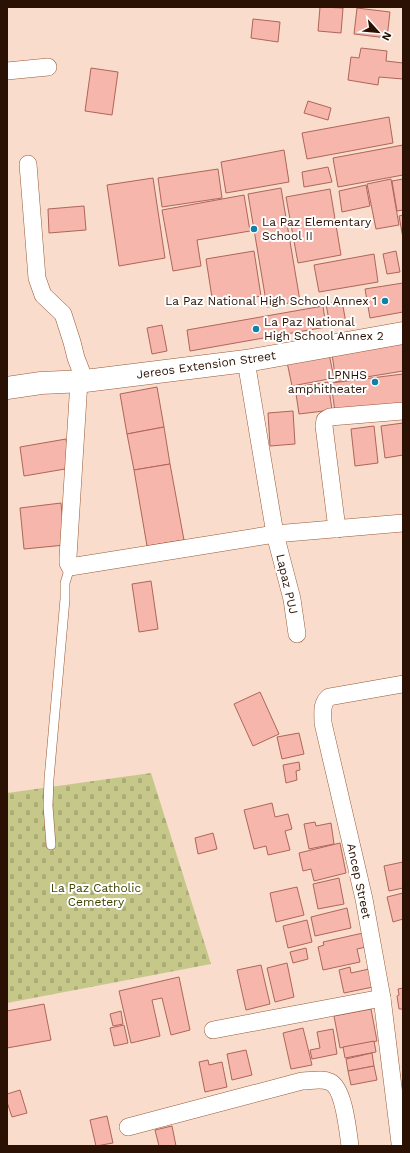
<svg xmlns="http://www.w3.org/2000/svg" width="410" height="1153" font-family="'Work Sans',sans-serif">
	<defs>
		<pattern id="cemetery-stones" width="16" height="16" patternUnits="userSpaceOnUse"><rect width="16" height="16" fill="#c6c88a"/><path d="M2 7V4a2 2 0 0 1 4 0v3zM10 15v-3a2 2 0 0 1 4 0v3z" fill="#aaab75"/></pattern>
	</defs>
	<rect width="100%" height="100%" fill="#f9dccc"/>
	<!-- cemetery -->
	<polygon fill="url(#cemetery-stones)" points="151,773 211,964 7,1003 7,793"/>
	<!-- building -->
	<g fill="#f7b6ab" stroke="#af655a">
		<polygon points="320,7 343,8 341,33 318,31"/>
		<polygon points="357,8 390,12 387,38 354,34"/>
		<polygon points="253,19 280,22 278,42 251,38"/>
		<polygon points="361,48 387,51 386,61 403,63 403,79 379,77 378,85 348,80 351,57 359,58"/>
		<polygon points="91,68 118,72 112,115 85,111"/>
		<polygon points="308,101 331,108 328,120 304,113"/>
		<polygon points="389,117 393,143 307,159 302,133"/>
		<polygon points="403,145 403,175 338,187 333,158"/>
		<polygon points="284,150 289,182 226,193 221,162"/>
		<polygon points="328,167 332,182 304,187 302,172"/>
		<polygon points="218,169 222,198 162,207 158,178"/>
		<polygon points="153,178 165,258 119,266 107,185"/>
		<polygon points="391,179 399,225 376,229 367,184"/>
		<polygon points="403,179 403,210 397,211 392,181"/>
		<polygon points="366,185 370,206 342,212 339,191"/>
		<polygon points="281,188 300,301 267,307 248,194"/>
		<polygon points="330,189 341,255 298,263 286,197"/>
		<polygon points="244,195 250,231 197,240 201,266 173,271 162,210"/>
		<polygon points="84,206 86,230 49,233 48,209"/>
		<polygon points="403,215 403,238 399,216"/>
		<polygon points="254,251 261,296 213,304 206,259"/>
		<polygon points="396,251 400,272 387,274 383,254"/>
		<polygon points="374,254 378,282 319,292 314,265"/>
		<polygon points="403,283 403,312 370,318 365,289"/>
		<polygon points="342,301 346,323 330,326 326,304"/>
		<polygon points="323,306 326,327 190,351 187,330"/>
		<polygon points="162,325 167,351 152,354 147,328"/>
		<polygon points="403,341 403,371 336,382 332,354"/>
		<polygon points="329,354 334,378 292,386 287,362"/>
		<polygon points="403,374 403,403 335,412 331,383"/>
		<polygon points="328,382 332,410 299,414 295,387"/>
		<polygon points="157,387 164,427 127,434 120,394"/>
		<polygon points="293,411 295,444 270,446 268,413"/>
		<polygon points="403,423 403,455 385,458 381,426"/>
		<polygon points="374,426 378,463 355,466 351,429"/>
		<polygon points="164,427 170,464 134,470 127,434"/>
		<polygon points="66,439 71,468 24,476 20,447"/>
		<polygon points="170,464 184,540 147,546 134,470"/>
		<polygon points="61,503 65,545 24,549 20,508"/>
		<polygon points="151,581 158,629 139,632 132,584"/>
		<polygon points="260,692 279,734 253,746 234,704"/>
		<polygon points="299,733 304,754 282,759 277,737"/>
		<polygon points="299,762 300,770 296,771 297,780 286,783 283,765"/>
		<polygon points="272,803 275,817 288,814 292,829 285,831 290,850 268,855 266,846 254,849 244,810"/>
		<polygon points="315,822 316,826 331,823 334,844 309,849 304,824"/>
		<polygon points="213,833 217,849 198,854 195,838"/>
		<polygon points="340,843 346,873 314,881 311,869 303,871 299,853"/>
		<polygon points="403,862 403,888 389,891 384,866"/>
		<polygon points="339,878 344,904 318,909 313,884"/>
		<polygon points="297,887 304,915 276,922 270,893"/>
		<polygon points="403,893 403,919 393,922 387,897"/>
		<polygon points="347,908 351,928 315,936 311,917"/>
		<polygon points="307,920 312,942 288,948 283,926"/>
		<polygon points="363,933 366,947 357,949 360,962 323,970 318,947 324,945 323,942"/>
		<polygon points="306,948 308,959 293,963 290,952"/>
		<polygon points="287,963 294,997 275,1002 267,968"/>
		<polygon points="261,965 270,1004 246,1010 237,970"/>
		<polygon points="350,967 351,973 369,969 373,987 344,993 339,970"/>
		<polygon points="179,977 190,1030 171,1035 162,998 152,1000 160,1036 131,1043 119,991"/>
		<polygon points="403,988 403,1009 399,1009 397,996 399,995 398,989"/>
		<polygon points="44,1004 51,1040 7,1048 7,1011"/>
		<polygon points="371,1009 377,1041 340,1048 334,1016"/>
		<polygon points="121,1011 123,1024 113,1026 110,1014"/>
		<polygon points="124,1025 128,1043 114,1046 110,1028"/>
		<polygon points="303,1028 312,1065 291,1069 283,1033"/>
		<polygon points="333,1029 337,1054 312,1059 310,1050 320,1048 317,1032"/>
		<polygon points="374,1041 376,1052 345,1058 343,1047"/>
		<polygon points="246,1050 252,1075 232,1080 227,1054"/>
		<polygon points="372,1053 374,1066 348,1071 346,1059"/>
		<polygon points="208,1060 209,1065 222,1062 227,1087 205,1092 199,1062"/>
		<polygon points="374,1066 377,1080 351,1085 348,1071"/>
		<polygon points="20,1090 27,1113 12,1117 7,1102 7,1094"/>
		<polygon points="107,1116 113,1143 96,1146 90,1120"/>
		<polygon points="172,1126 176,1146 159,1146 155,1130"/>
	</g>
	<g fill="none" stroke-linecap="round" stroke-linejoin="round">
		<defs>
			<polyline id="lane" points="51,845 48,806 49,779 65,599 65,583 70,567"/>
			<g id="street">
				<polyline points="7,71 48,67"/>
				<polyline points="28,164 37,278 43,295 63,314 72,342 76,358 85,381"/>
				<polyline points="246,361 275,534 292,599 297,634"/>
				<polyline points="79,381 68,557 68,563 70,567 275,534 403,523"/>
				<polyline points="337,529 324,426 325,420 330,417 403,411"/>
				<polyline points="213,1030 382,998"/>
				<path d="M128,1127L302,1081C311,1081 322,1078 330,1082C344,1088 348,1132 350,1146"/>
				<path d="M400,1143L382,998L364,899L323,723C323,712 321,704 329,697L403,684"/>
			</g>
			<polyline id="secondary" points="7,388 41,383 85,381 246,361 403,333"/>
		</defs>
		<!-- lane casing -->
		<use href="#lane" stroke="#995a36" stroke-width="10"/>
		<!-- street casing -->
		<use href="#street" stroke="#995a36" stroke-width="18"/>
		<!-- secondary casing -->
		<use href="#secondary" stroke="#995a36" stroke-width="23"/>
		<!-- lane -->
		<use href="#lane" stroke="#fff" stroke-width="9"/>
		<!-- street -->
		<use href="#street" stroke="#fff" stroke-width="17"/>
		<!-- secondary -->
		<use href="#secondary" stroke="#fff" stroke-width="22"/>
	</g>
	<!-- markers -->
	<g fill="#1081a8" stroke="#fff" stroke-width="1.5">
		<circle cx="254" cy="229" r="4"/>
		<circle cx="385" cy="301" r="4"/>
		<circle cx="256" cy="329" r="4"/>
		<circle cx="375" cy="382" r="4"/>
	</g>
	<g text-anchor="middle" stroke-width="4" stroke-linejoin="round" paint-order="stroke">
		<!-- poi labels -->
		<g font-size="12" fill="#2a1103" stroke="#fff" text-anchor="start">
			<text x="262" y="226">La Paz Elementary<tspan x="262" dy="14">School II</tspan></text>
			<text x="377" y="305" text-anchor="end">La Paz National High School Annex 1</text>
			<text x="264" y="326">La Paz National<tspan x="264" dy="14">High School Annex 2</tspan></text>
			<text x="367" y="379" text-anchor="end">LPNHS<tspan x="367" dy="14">amphitheater</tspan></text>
		</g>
		<!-- street labels -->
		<g font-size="12" fill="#2a1103" stroke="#fff">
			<text transform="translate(206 365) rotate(-8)" y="4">Jereos Extension Street</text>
			<text transform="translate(287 584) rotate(77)" y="4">Lapaz PUJ</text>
			<text transform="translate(359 881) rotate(78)" y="4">Ancep Street</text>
		</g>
		<!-- park labels -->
		<g font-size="12" fill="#424201" stroke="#fff">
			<text x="96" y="892">La Paz Catholic<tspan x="96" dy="14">Cemetery</tspan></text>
		</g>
	</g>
	<!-- border -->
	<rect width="410" height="1153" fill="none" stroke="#2a1103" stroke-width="16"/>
	<!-- north arrow -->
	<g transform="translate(378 32) rotate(117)" stroke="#ffffff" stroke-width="3" paint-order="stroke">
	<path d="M0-3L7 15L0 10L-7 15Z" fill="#2a1103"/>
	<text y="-6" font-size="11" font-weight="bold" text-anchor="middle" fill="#2a1103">N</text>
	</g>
</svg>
